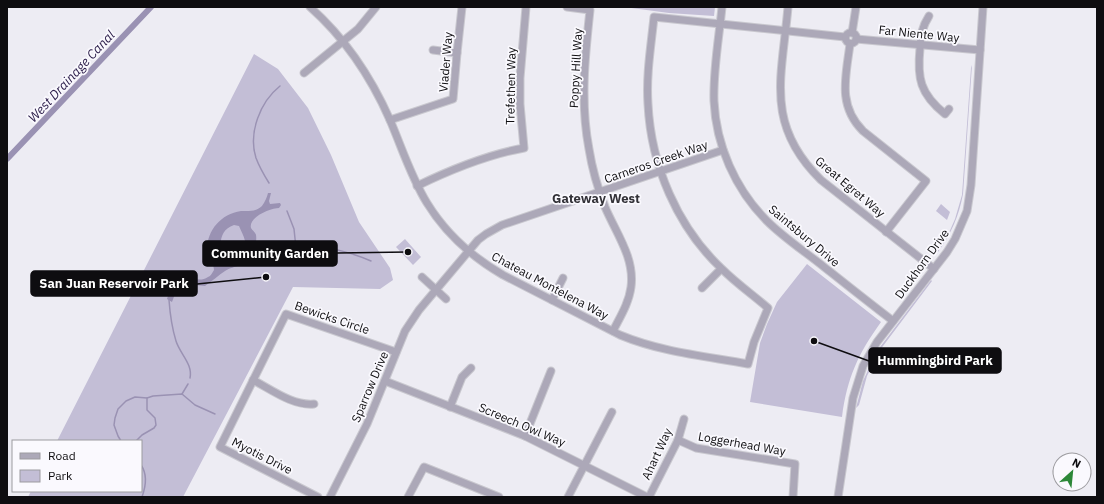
<svg xmlns="http://www.w3.org/2000/svg" width="1104" height="504" font-family="'IBM Plex Sans',sans-serif">
	<rect width="100%" height="100%" fill="#edecf3"/>
	<!-- green -->
	<g fill="#c3bed6">
		<polygon points="624,7 715,7 714,16 669,13"/>
		<polygon points="254,54 278,69 308,108 331,155 359,222 390,268 393,280 380,289 293,287 183,497 28,497 31,491 141,491 141,441 57,441"/>
		<path d="M972,65L963,194C959,216 951,234 938,252H937L948,235L955,219L962,195L971,68Z"/>
		<polygon points="941,204 950,212 947,220 936,211"/>
		<polygon points="405,239 421,257 413,265 396,247"/>
		<path d="M807,264L881,322C858,354 847,378 842,417L750,402L760,343L767,324L777,302Z"/>
		<polygon points="931,280 932,281 880,350 867,376 859,405 856,408 863,381 877,351"/>
	</g>
	<!-- water -->
	<path fill="#9a92b3" fill-rule="evenodd" d="M268,193H271L269,201L270,204L280,203L281,205L279,208C271,208 248,217 251,228C252,230 256,233 256,235C257,240 255,252 252,256C245,267 235,265 225,271C219,275 212,281 205,286C187,285 180,280 172,302L167,299C170,287 179,278 193,279C198,279 202,281 208,277C211,276 212,273 214,270C214,263 207,258 207,250C207,230 221,214 241,211C248,211 256,212 262,206C265,202 267,197 268,193ZM234,225L239,226C241,231 244,236 245,241C246,252 234,257 225,259L223,258C219,245 219,230 234,225Z"/>
	<g fill="none" stroke-linecap="round" stroke-linejoin="round">
		<!-- stream -->
		<g stroke="#9a92b3" stroke-width="1.5">
			<path d="M269,183C264,175 259,166 256,158C248,133 260,102 280,86"/>
			<path d="M287,211L294,229L296,248C302,254 311,255 319,253C322,252 325,250 328,249C337,248 362,257 371,261"/>
			<path d="M169,300C170,314 172,328 176,341C180,354 193,364 190,378"/>
			<polyline points="182,394 188,384"/>
			<polyline points="121,441 118,436 114,425 115,418 118,409 126,401 135,397 147,398 153,396 182,394 195,405 215,414"/>
			<polyline points="136,441 142,435 154,428 156,425 155,418 147,410 147,398"/>
			<path d="M141,465C148,475 146,486 142,497"/>
		</g>
		<!-- canal -->
		<polyline stroke="#9a92b3" stroke-width="6" points="7,159 151,7"/>
		<defs>
			<g id="minor">
				<path d="M310,7C345,38 371,77 390,120C402,148 411,177 427,203C446,234 472,257 503,275L620,335C661,352 704,356 748,364L754,342L768,308C753,295 736,283 722,269C677,227 651,165 648,104C646,75 651,46 654,17L845,37"/>
				<path d="M567,7L590,10C585,56 580,102 589,149C592,168 598,189 605,207C616,233 635,258 631,287C629,303 620,317 613,331"/>
				<path d="M722,7C719,38 713,70 714,101C716,145 735,189 767,221C782,236 801,249 819,263C843,282 868,302 893,321"/>
				<path d="M788,7C782,77 764,124 821,180L934,269"/>
				<path d="M929,16C922,27 921,34 920,48C917,78 920,94 945,114L949,109"/>
				<circle cx="851" cy="38" r="5.5"/>
				<polyline points="852,33 856,7"/>
				<polyline points="856,39 980,50"/>
				<path d="M850,44C846,76 837,105 863,131L926,181L886,232"/>
				<polyline points="433,50 457,53"/>
				<polyline points="304,73 358,29 376,7"/>
				<polyline points="390,120 453,99 457,53 462,7"/>
				<path d="M417,186C452,169 486,155 524,148L520,104V78L526,7"/>
				<polyline points="422,277 446,299"/>
				<polyline points="702,288 721,269"/>
				<polyline points="552,300 563,278"/>
				<path d="M253,380C272,390 293,406 314,404"/>
				<polyline points="385,381 525,436 647,497"/>
				<polyline points="450,407 462,377 471,368"/>
				<polyline points="525,436 551,371"/>
				<polyline points="678,440 696,448 795,464 793,497"/>
				<polyline points="318,497 220,447 286,314 396,352"/>
				<polyline points="330,497 367,424 405,331 419,310 478,240 486,234 502,225 723,150"/>
				<polyline points="408,497 424,467 499,497"/>
				<polyline points="568,497 612,412"/>
				<polyline points="649,497 678,440 684,419"/>
				<polyline points="838,497 853,398 863,366 877,342 947,252 955,239 967,211 971,185 983,7"/>
			</g>
		</defs>
		<!-- minor casing -->
		<use href="#minor" stroke="#c9c8cf" stroke-width="9"/>
		<!-- minor -->
		<use href="#minor" stroke="#aca8b8" stroke-width="7"/>
	</g>
	<g text-anchor="middle" stroke-width="3.5" stroke-linejoin="round" paint-order="stroke">
		<!-- street labels -->
		<g font-size="12" fill="#0e0d10" stroke="#faf9fe">
			<text transform="translate(919 34) rotate(6)" y="4">Far Niente Way</text>
			<text transform="translate(446 62) rotate(-85)" y="4">Viader Way</text>
			<text transform="translate(576 68) rotate(-87)" y="4">Poppy Hill Way</text>
			<text transform="translate(511 86) rotate(-89)" y="4">Trefethen Way</text>
			<text transform="translate(656 162) rotate(-19)" y="4">Carneros Creek Way</text>
			<text transform="translate(850 187) rotate(40)" y="4">Great Egret Way</text>
			<text transform="translate(804 236) rotate(40)" y="4">Saintsbury Drive</text>
			<text transform="translate(922 264) rotate(-54)" y="4">Duckhorn Drive</text>
			<text transform="translate(550 286) rotate(28)" y="4">Chateau Montelena Way</text>
			<text transform="translate(332 318) rotate(19)" y="4">Bewicks Circle</text>
			<text transform="translate(370 387) rotate(-67)" y="4">Sparrow Drive</text>
			<text transform="translate(522 425) rotate(23)" y="4">Screech Owl Way</text>
			<text transform="translate(742 444) rotate(10)" y="4">Loggerhead Way</text>
			<text transform="translate(657 454) rotate(-65)" y="4">Ahart Way</text>
			<text transform="translate(262 456) rotate(27)" y="4">Myotis Drive</text>
		</g>
		<!-- water labels -->
		<g font-size="13" font-style="italic" fill="#2e204c" stroke="#faf9fe">
			<text transform="translate(71 76) rotate(-47)" y="5">West Drainage Canal</text>
		</g>
		<!-- neighbourhood labels -->
		<g font-size="13" font-weight="bold" fill="#333238" stroke="#faf9fe">
			<text x="596" y="203">Gateway West</text>
		</g>
	</g>
	<!-- callouts -->
	<path fill="none" stroke="#0e0d10" stroke-width="1.5" d="M408 252L337 253M266 277L197 284M814 341L869 361"/>
	<g fill="#0e0d10" stroke="#faf9fe" stroke-width="1.5">
		<circle cx="408" cy="252" r="4"/>
		<circle cx="266" cy="277" r="4"/>
		<circle cx="814" cy="341" r="4"/>
	</g>
	<g fill="#0e0d10" stroke="#0e0d10" stroke-width="1.5">
		<rect x="203" y="241" width="134" height="25" rx="4"/>
		<rect x="31" y="271" width="166" height="25" rx="4"/>
		<rect x="869" y="348" width="132" height="25" rx="4"/>
	</g>
	<g font-size="13" text-anchor="middle" font-weight="bold" fill="#fff">
		<text x="270" y="258">Community Garden</text>
		<text x="114" y="288">San Juan Reservoir Park</text>
		<text x="935" y="365">Hummingbird Park</text>
	</g>
	<!-- border -->
	<rect width="1104" height="504" fill="none" stroke="#0e0d10" stroke-width="16"/>
	<!-- legend -->
	<rect x="12" y="440" width="130" height="52" fill="#faf9fe" stroke="#9c9b9f"/>
	<rect x="20" y="453" width="20" height="6" fill="#aca8b8" stroke="#9c9b9f"/>
	<text x="48" y="460" font-size="12" fill="#0e0d10">Road</text>
	<rect x="20" y="470" width="20" height="12" fill="#c3bed6" stroke="#9c9b9f"/>
	<text x="48" y="480" font-size="12" fill="#0e0d10">Park</text>
	<!-- north arrow -->
	<g transform="translate(1072 472) rotate(27)"><circle r="19" fill="#faf9fe" stroke="#9c9b9f"/>
	<path d="M0-3L7 15L0 10L-7 15Z" fill="#2c8738"/>
	<text y="-6" font-size="11" font-weight="bold" text-anchor="middle" fill="#0e0d10">N</text>
	</g>
</svg>
